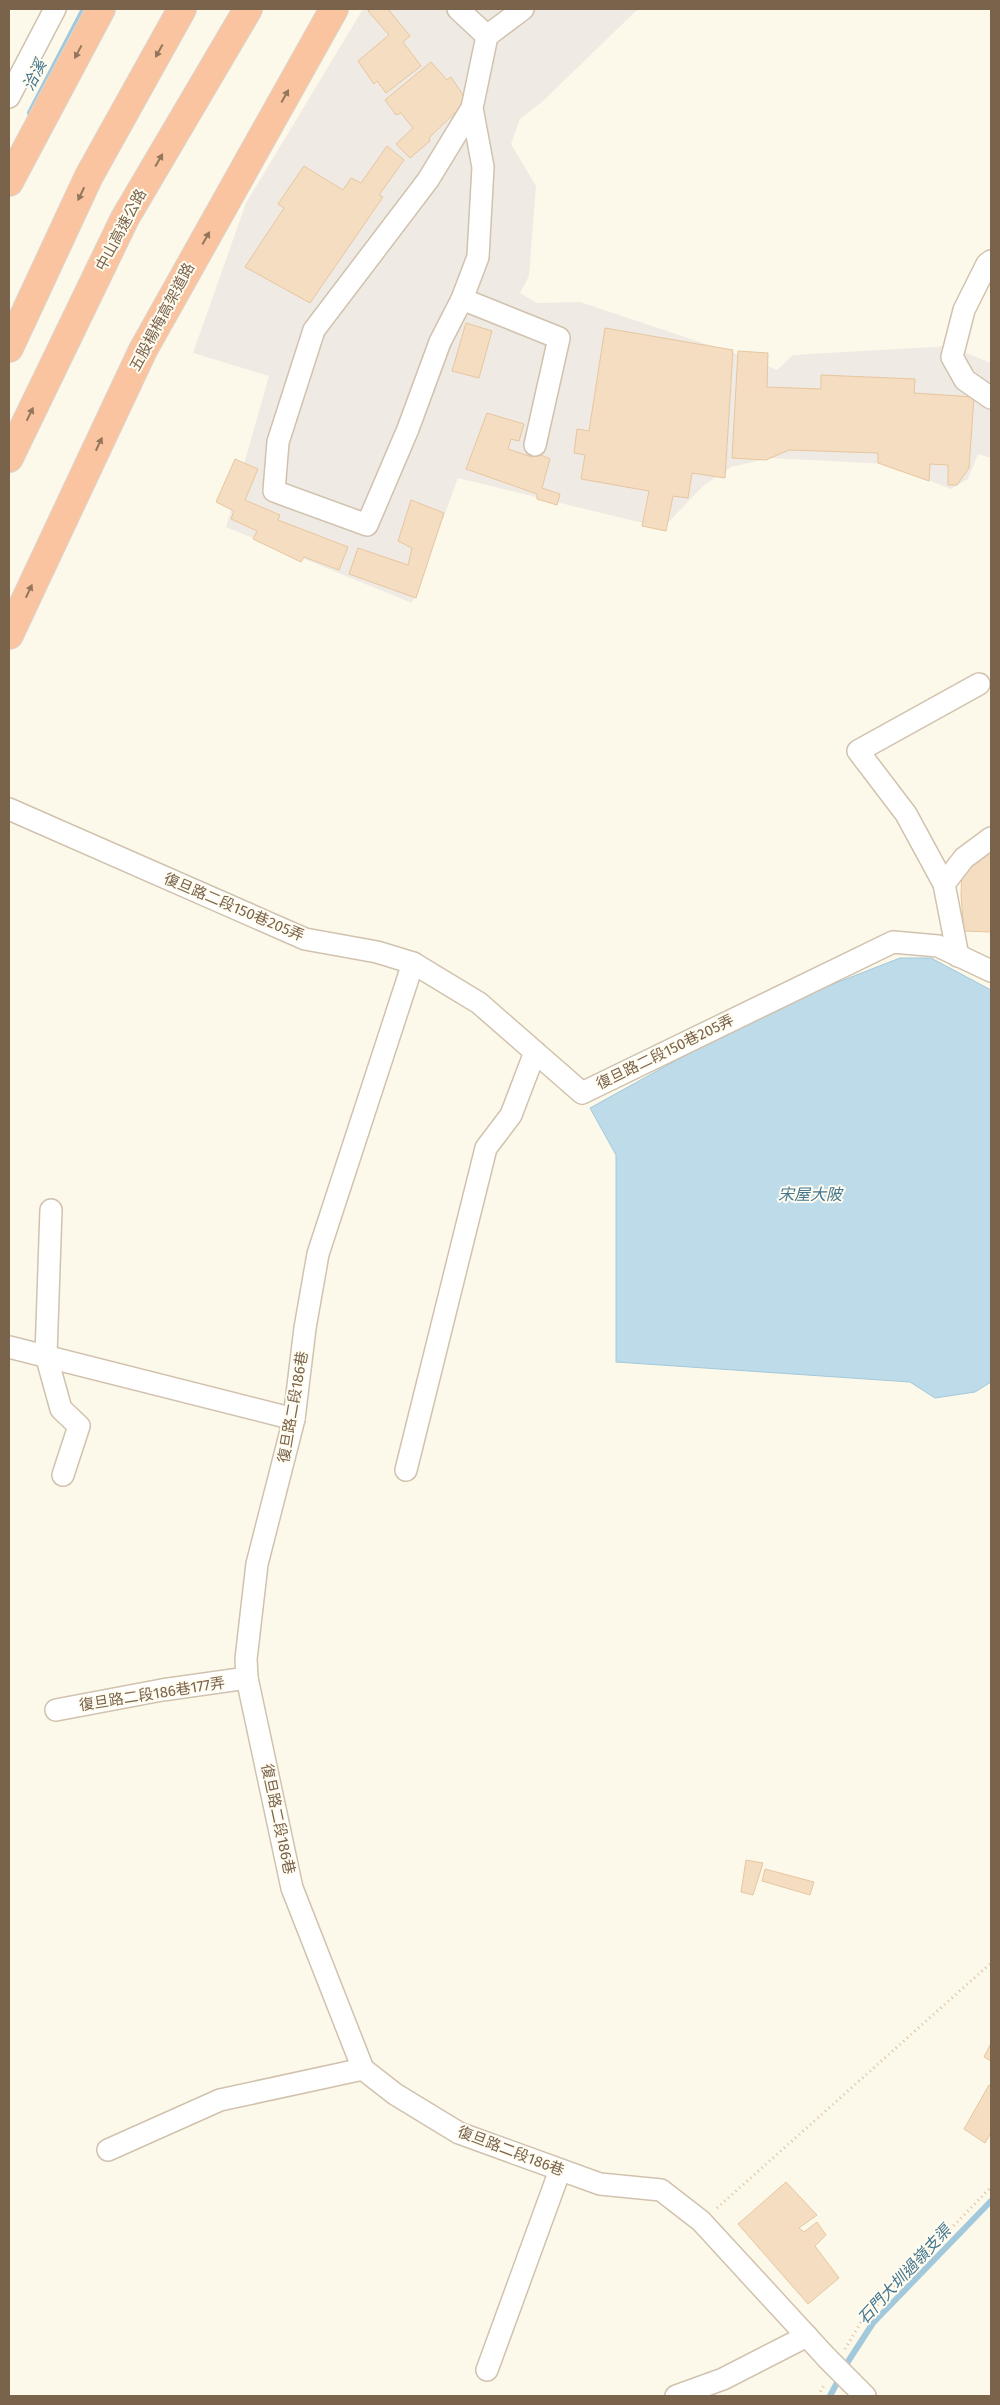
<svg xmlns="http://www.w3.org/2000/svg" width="1000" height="2405" font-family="'Fira Sans','Noto Sans TC',sans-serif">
	<rect width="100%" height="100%" fill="#fdf9ea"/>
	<!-- industrial -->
	<polygon fill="#efeae3" points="363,9 638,9 543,101 520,119 511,144 536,186 529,276 520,293 537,303 580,302 748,358 777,370 793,355 949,346 991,363 991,458 978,454 968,479 951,489 886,464 770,458 731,467 703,486 663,528 458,478 412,603 226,527 269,376 193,353 246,203"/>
	<!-- water -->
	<polygon fill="#bddbe8" stroke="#a2c9db" points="900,958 931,958 991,990 991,1382 975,1392 935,1398 910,1382 616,1362 616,1155 590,1108 769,1009"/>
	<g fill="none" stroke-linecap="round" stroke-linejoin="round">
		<!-- stream -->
		<g stroke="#a2c9db" stroke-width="6">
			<polyline points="30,113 84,9"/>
			<polyline points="830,2396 849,2360 873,2323 991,2201"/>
		</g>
	</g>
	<!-- building -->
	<g fill="#f4ddc0" stroke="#e7c6a0">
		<polygon points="372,9 388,9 410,36 403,42 421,66 386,93 377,81 374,84 358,61 389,35 368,11"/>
		<polygon points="431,62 447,80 451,77 467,101 429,138 430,141 410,158 396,144 413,128 401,113 396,115 385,100"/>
		<polygon points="387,146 404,160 379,195 383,197 310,303 245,267 284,208 278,204 304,166 343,190 351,178 361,183"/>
		<polygon points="466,323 492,331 479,378 452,371"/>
		<polygon points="605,328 733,350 725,478 692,473 688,498 673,496 666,531 642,526 649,491 581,479 585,455 574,453 577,429 589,431"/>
		<polygon points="738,351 768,353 767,387 821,389 821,375 915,379 914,393 974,397 969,468 957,485 948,485 948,465 930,464 929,481 878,463 878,453 789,450 766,460 732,458"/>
		<polygon points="487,413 524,424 519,441 511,439 508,449 532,457 534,452 550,459 542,488 560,494 557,505 537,499 537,494 466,469"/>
		<polygon points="235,459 258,469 245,500 280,515 278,520 348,547 339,570 304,557 301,562 253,539 257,531 231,519 234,511 216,502"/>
		<polygon points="411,500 444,513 416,598 349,574 358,548 408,565 412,548 398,541"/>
		<polygon points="991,849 991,932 964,931 961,896 962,865"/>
		<polygon points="746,1860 763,1863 753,1895 741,1892"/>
		<polygon points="765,1869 814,1882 810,1895 762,1881"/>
		<polygon points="991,2043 991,2061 984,2057"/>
		<polygon points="989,2085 991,2086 991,2133 985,2143 964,2129"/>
		<polygon points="786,2182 817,2215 799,2228 804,2232 817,2222 826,2235 815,2246 839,2278 808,2304 738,2224"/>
	</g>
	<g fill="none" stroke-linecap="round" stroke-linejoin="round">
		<defs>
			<g id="minor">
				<polyline points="458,9 487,36"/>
				<polyline points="9,97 55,9"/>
				<polyline points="472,108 483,167 478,257 462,299 440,342 408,429 367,525 274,491 278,442 314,330 428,180 472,108 487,36 523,9"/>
				<polyline points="991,261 987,264 964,310 952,357 965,380 991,398"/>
				<polyline points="462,299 559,338 535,445"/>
				<polyline points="9,809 305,939 377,952 413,963 479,1003 582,1093 893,942 938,946 991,971"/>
				<polyline points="944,884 964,858 991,838"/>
				<polyline points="958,956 944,884 906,814 858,751 979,684"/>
				<polyline points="413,963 318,1254 305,1328 294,1419 257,1564 246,1659 247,1678 292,1888 363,2069 395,2094 459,2133 600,2184 661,2190 701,2221 827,2358"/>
				<polyline points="51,1210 46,1355 61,1409 79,1426 63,1475"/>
				<polyline points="9,1347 294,1419"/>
				<polyline points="406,1470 486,1148 511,1115 535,1052"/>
				<polyline points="56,1710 162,1690 247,1678"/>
				<polyline points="108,2150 220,2100 363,2069"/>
				<polyline points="487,2370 560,2170"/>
				<polyline points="852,2383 865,2396"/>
				<polyline points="676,2396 723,2379 807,2336"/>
			</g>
			<g id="highway">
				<polyline points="9,182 101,9"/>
				<polyline points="9,348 89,176 182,9"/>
				<polyline points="9,458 125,218 248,9"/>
				<polyline points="9,635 143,350 334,9"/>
			</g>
		</defs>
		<!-- minor casing -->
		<use href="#minor" stroke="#d1c2ae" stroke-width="24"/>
		<!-- highway casing -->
		<use href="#highway" stroke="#dcd6d0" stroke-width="30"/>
		<!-- path -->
		<g stroke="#dac0a2" stroke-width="3" stroke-dasharray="1 4" stroke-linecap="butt">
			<polyline points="717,2208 991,1963"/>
			<polyline points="845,2349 861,2322 991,2187"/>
			<polyline points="818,2396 824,2385"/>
		</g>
		<!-- minor -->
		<use href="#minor" stroke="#fff" stroke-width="21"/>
		<!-- highway -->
		<use href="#highway" stroke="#f9c49f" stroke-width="28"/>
		<defs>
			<polyline id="minor-bridge" points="827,2358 852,2383"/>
		</defs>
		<!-- minor-bridge casing -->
		<use href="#minor-bridge" stroke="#d1c2ae" stroke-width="24" stroke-linecap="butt"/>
		<!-- minor-bridge -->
		<use href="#minor-bridge" stroke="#fff" stroke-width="21"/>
	</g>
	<!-- one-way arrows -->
	<defs><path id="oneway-solid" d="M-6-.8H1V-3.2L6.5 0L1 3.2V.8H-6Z" transform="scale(1.25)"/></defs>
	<g fill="#93765c">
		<use href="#oneway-solid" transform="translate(159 51) rotate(119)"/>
		<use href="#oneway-solid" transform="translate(78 52) rotate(118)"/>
		<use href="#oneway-solid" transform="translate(285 96) rotate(-61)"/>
		<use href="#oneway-solid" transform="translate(159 160) rotate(-60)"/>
		<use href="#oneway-solid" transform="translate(81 194) rotate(115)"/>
		<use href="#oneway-solid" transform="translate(206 238) rotate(-61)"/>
		<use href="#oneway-solid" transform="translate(30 414) rotate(-64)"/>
		<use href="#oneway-solid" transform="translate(99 444) rotate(-65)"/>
		<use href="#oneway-solid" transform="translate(29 591) rotate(-65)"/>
	</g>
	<g text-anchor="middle" stroke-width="4" stroke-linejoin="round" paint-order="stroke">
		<!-- street labels -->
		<g font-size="15" fill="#7a634b" stroke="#fffcf1">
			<text transform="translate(121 230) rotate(-62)" y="5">中山高速公路</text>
			<text transform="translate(162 317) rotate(-62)" y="5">五股楊梅高架道路</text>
			<text transform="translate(234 907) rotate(23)" y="5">復旦路二段150巷205弄</text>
			<text transform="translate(665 1052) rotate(-26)" y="5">復旦路二段150巷205弄</text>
			<text transform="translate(293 1407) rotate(-80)" y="5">復旦路二段186巷</text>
			<text transform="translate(152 1694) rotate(-9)" y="5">復旦路二段186巷177弄</text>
			<text transform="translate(278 1819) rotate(78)" y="5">復旦路二段186巷</text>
			<text transform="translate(511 2151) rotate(21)" y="5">復旦路二段186巷</text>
		</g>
		<!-- water labels -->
		<g font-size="16" font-style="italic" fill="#44768e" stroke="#fffcf1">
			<text transform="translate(34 75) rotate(-63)" y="6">洽溪</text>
			<text x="810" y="1200">宋屋大陂</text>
			<text transform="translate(904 2274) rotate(-47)" y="6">石門大圳過嶺支渠</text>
		</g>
	</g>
	<!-- border -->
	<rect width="1000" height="2405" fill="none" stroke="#7a634b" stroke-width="20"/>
</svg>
